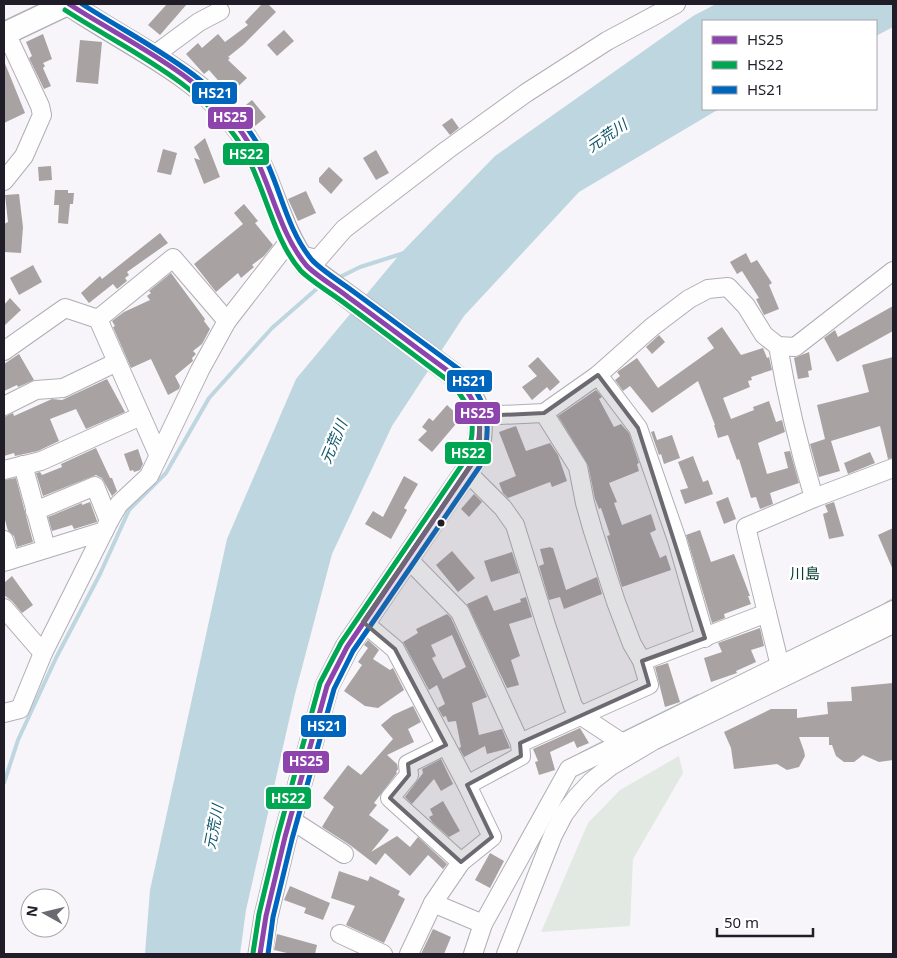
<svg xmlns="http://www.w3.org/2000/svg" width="897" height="958" font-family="'Noto Sans','Noto Sans JP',sans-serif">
	<rect width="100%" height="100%" fill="#f7f5f9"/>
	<!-- green -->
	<polygon fill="#e2e9e2" points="679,756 683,773 633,859 630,926 541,932 588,823 620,790"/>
	<!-- water -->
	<polygon fill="#bed6df" points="716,4 893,4 893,27 876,36 876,21 703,21 703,109 719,109 579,192 464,316 392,426 332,554 295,694 246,910 240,954 145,954 150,890 227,539 296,379 400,254 495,156 693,16"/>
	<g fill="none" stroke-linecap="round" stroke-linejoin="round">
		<!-- stream -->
		<g stroke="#bed6df" stroke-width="4">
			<polyline points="338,278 360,267 404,253"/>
			<polyline points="886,604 893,600"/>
			<polyline points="619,735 698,696"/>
			<polyline points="581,754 608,740"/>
			<polyline points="4,783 18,740 56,658 100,574 129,510 166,473 209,398 272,328 320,286"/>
		</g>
	</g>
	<!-- building -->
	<g fill="#a8a2a2" fill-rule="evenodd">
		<polygon points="167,4 187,4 160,35 148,25"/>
		<polygon points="262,4 268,4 276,12 243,45 228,57 230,58 228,60 247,78 230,94 209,70 204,74 186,54 198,43 202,48 218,34 225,42 248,25 245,22"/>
		<polygon points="284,30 294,41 277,56 267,45"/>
		<polygon points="43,34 52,59 43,63 45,66 43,68 51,86 44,89 29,58 32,56 26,42"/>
		<polygon points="80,40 102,42 98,84 76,82"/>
		<polygon points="4,61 25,113 4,123"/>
		<polygon points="252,100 266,117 255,126 241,109"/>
		<polygon points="452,118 459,128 450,135 442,125"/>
		<polygon points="205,138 220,177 204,184 194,158 200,160 194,147"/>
		<polygon points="163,149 177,153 171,175 157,172"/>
		<polygon points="376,150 389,173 376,180 363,158"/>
		<polygon points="51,166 52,180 39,181 38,167"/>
		<polygon points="329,167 343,180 331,194 319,182 319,178"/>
		<polygon points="55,190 68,190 68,193 74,193 73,204 70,204 68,224 58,223 59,205 54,205"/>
		<polygon points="306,191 316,213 298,221 288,199"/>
		<polygon points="19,194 23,227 21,253 4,252 4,224 8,222 5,195"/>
		<polygon points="244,204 258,221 255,223 273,245 264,256 252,265 254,267 241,278 238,273 216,292 194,264 243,224 234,213"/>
		<polygon points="160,233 168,243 127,272 129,275 125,278 127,281 117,289 113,284 89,303 81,293 100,276 102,279"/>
		<polygon points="746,253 751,263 757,260 772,283 769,285 779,309 764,315 756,299 759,298 742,271 737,274 730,262"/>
		<polygon points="33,265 42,282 19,295 10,278"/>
		<polygon points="171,273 205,319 204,321 210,329 202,344 193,351 196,354 192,358 193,361 175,376 180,386 179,389 168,395 151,359 131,368 113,327 115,326 112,321 124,312 150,300 147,296 151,293 149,291"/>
		<polygon points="10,298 21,310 4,326 4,305"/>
		<polygon points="893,306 893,331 837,362 824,338 835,330 838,337"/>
		<polygon points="722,327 741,355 763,348 767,358 769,357 772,370 751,377 752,380 748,381 750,387 723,398 731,419 754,410 753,407 769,401 776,422 782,420 785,432 758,443 767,474 788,468 784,452 790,451 799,483 770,493 773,504 760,509 756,497 751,498 739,459 737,460 728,435 718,438 714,425 715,425 698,381 652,413 630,386 623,391 615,380 620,376 617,372 637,358 658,388 714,348 707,338"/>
		<polygon points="659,335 665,342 652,354 646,347"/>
		<polygon points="809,352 812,370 808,371 809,377 798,379 794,358"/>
		<polygon points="19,354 34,380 18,387 17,385 4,391 4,364"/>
		<polygon points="538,357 560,382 550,391 547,387 532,400 522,387 537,376 528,366"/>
		<polygon points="893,357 893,458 888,459 880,426 831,441 840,471 819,477 810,444 825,439 817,405 869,392 862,365"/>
		<polygon points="107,379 125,412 86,429 76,409 50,419 59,441 38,451 15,456 14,453 4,456 4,417 13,413 14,416 52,399 62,400"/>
		<polygon points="596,390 602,397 599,399 614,427 621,424 629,433 639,463 637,464 639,471 609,483 617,502 614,503 622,525 651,514 656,530 650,533 660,558 666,555 671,570 622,587 607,536 610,535 601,508 599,509 595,499 588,465 558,416"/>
		<polygon points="447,405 461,418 432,452 418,440 427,431 422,427 429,418 433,421"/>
		<polygon points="516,426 526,451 550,443 558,455 567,481 552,487 550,482 508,498 503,493 499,483 516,476 499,432"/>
		<polygon points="654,431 657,440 672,435 680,458 664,464 661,454 659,455 651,432"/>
		<polygon points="96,448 110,478 112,478 117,491 112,496 102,478 96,475 43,496 36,473 40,472 42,475 62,467 61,464"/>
		<polygon points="138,449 143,464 140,470 134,472 133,470 130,471 124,454"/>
		<polygon points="870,452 875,463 848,474 844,463"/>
		<polygon points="693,456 703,482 708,480 713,494 685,504 680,490 688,488 678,462"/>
		<polygon points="404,476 418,484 404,508 407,510 391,539 365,524 373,511 383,517"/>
		<polygon points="16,478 33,542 17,547 14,536 8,531 4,516 4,480"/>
		<polygon points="474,494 482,502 469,517 461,509"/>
		<polygon points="728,497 736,519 724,524 716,502"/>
		<polygon points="90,502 97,521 97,522 74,529 72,525 52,531 48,517 82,503 82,505"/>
		<polygon points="834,502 844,536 829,539 823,514 828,512 825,505"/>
		<polygon points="893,528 893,570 878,535"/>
		<polygon points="700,530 711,562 734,554 750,596 748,596 751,604 724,614 725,618 712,623 686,535"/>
		<polygon points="551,547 551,548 553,548 566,590 597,577 602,594 564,609 560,597 549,600 539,566 544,564 540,549"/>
		<polygon points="452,551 475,578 458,592 436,565"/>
		<polygon points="512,552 519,573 491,582 484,561"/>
		<polygon points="12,576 33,605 22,613 12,601 4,595 4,583"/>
		<polygon points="487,595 494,611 521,602 520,599 526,597 532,617 509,624 520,656 511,660 519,685 507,688 467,604"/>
		<path d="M447,614L451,618L487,697L472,703L479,735L502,729L510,748L487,754L485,746L464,757L459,748L461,747L456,721L448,722L446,716L443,717L438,708L445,704L437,685L429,690L403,642L418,633L416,629ZM452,635L466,667L443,679L432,658L436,656L431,645Z"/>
		<polygon points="760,628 764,646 751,650 756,662 736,671 737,673 711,682 704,658 722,652 718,643"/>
		<polygon points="368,640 379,650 373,659 390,670 393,668 404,690 378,708 365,706 344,691 362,665 358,662 368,648 364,645"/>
		<polygon points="668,663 680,702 665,707 655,667"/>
		<polygon points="893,683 893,760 879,762 863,755 854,762 844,762 836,756 832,745 829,745 829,737 799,737 804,751 805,756 799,767 787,770 777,764 734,769 731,748 724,732 771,709 797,709 797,718 828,714 827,702 852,701 851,687"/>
		<polygon points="413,706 421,722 408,729 414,742 387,755 397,764 398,769 396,772 397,773 374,803 377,805 369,815 389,830 371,852 397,836 410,847 418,837 447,864 443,869 428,855 410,876 385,853 376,865 350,845 322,827 334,807 323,798 348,765 361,775 393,739 381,725 393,715"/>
		<polygon points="580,728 589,743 577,748 574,741 550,752 555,770 539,775 535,762 538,761 533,749"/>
		<polygon points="441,759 453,784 441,791 434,779 412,804 405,797 423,773 422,769"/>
		<polygon points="443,801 460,831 449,837 432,822 429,817 433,815 430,809"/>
		<polygon points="490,853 504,861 490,888 475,880"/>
		<polygon points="339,871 368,881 370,876 400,891 398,895 405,899 384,943 346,925 355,906 331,898"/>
		<polygon points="290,886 330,903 323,920 304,913 306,908 284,900"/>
		<polygon points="433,929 451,937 444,954 421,954"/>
		<polygon points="277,934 317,945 315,954 291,954 274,950"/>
	</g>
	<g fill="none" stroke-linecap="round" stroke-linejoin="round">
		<defs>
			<g id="minor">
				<polyline points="153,56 199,22 220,11"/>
				<polyline points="4,181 24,156 42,115 40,106 6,33"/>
				<polyline points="299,255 318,259 344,229 447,150 526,93 607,41 676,4"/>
				<polyline points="98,319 173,258 227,321"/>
				<path d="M778,346C787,398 799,448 814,498"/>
				<polyline points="4,351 65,308 98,319 158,454"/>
				<polyline points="598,375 638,428 677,540 705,638"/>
				<polyline points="4,406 36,390 63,388 117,362"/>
				<polyline points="544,413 578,467 585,503 593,531 616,602 632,644 642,661"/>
				<polyline points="479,416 544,413 598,375 652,327 689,299 708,289 728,287 746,306 764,335 778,346 795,347 893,271"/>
				<polyline points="23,465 46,548"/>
				<polyline points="4,470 41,461 141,416"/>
				<polyline points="467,472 503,508 515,525 546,625 573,706 580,715 621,742"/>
				<polyline points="35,511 95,486 109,521"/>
				<polyline points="4,540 10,560"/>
				<polyline points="408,559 460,612 520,743"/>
				<polyline points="4,562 104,531"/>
				<polyline points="4,608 43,653"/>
				<polyline points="767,613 780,666"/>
				<polyline points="363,622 395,649 467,785 492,837 461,862 433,903 409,954"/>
				<polyline points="4,713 20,709 43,653 109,521 119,504 149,476 200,370 227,321 290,240"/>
				<polyline points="446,745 408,764 409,775 390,798 461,862"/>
				<polyline points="467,785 521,756 520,743 649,685 642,661 767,613 746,527 814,498 893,468"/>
				<polyline points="290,819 344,854"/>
				<polyline points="433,903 483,924"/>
				<polyline points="340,934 383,954"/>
				<polyline points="473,954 483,924 569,769 893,610"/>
				<polyline points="506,954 553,835 564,814 576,798 592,781 611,766 653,741 893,624"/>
			</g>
			<g id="major">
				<path d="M69,4C130,46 204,75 246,139C272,179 278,228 307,266L455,376C481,402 487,428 473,462L347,647L327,686L285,837L266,916L260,954"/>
				<polyline points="4,34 67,4"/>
			</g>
		</defs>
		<!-- minor casing -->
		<use href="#minor" stroke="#b0aeb5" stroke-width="20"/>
		<!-- major casing -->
		<use href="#major" stroke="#b0aeb5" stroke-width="25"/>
		<!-- minor -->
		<use href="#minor" stroke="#fefefe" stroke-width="18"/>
		<!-- major -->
		<use href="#major" stroke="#fefefe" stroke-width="22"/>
		<defs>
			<path id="bus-1" d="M69,4C129,43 210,78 248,142C270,180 278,231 306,265C315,275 337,288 348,297C384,323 419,350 455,376C480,404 486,426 473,462L347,647L327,686L285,837L266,916L260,954"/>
			<path id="bus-2" d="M65,10C125,49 201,82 241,145C264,182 273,240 301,271C312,282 334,295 347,305C381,330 415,356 450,382C473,407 478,426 466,459L341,643L320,683L278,835L259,914L253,953"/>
			<path id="bus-3" d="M82,4C147,46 223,79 261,150C280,185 286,229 312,260C321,270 342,283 354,292C389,318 425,344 460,370C488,401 494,427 480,466L353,651L334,689L292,839L273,917L268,954"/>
		</defs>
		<!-- bus-1 casing -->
		<use href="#bus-1" stroke="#fff" stroke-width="9"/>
		<!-- bus-2 casing -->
		<use href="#bus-2" stroke="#fff" stroke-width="9"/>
		<!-- bus-3 casing -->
		<use href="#bus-3" stroke="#fff" stroke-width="9"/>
		<!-- bus-1 -->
		<use href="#bus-1" stroke="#8e44ad" stroke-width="5"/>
		<!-- bus-2 -->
		<use href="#bus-2" stroke="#00a651" stroke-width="5"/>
		<!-- bus-3 -->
		<use href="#bus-3" stroke="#0065bd" stroke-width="5"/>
	</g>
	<!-- marked area -->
	<path fill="#6c6971" fill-opacity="0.2" stroke="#6c6971" stroke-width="4" stroke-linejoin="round" d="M598,375L638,428L705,638L642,661L649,685L520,743L521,756L467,785L492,837L461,862L390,798L409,775L408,764L446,745L395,649L363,622L473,462L480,440L479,416L544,413Z"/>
	<!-- markers -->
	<circle fill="#211d28" stroke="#fff" stroke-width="2" cx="441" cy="523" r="4.5"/>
	<g text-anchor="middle" stroke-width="5" stroke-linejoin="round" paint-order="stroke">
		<!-- water labels -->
		<g font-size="15" font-style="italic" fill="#0e5667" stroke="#fff">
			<text transform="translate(607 136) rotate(-34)" y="5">元荒川</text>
			<text transform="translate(334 442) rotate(-67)" y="5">元荒川</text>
			<text transform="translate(214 827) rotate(-79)" y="5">元荒川</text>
		</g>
		<!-- neighbourhood labels -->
		<g font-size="15" fill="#043b2d" stroke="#fff">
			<text x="805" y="579">川島</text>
		</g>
	</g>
	<g stroke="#fff" stroke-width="2">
		<rect x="191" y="81" width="47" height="24" rx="5" fill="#0065bd"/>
		<rect x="207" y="106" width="47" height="24" rx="5" fill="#8e44ad"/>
		<rect x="222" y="142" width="48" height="24" rx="5" fill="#00a651"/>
		<rect x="446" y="369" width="47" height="24" rx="5" fill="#0065bd"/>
		<rect x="454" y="401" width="47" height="24" rx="5" fill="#8e44ad"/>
		<rect x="444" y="441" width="48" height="24" rx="5" fill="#00a651"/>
		<rect x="300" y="714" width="47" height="24" rx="5" fill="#0065bd"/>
		<rect x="282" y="750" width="48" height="24" rx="5" fill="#8e44ad"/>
		<rect x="265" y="786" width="47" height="24" rx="5" fill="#00a651"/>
	</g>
	<g font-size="14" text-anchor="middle" font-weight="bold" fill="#fff">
		<text x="215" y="98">HS21</text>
		<text x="230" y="122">HS25</text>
		<text x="246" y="159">HS22</text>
		<text x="469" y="386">HS21</text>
		<text x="477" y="418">HS25</text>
		<text x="468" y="458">HS22</text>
		<text x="324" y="731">HS21</text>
		<text x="306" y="766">HS25</text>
		<text x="288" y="803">HS22</text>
	</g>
	<!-- border -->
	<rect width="897" height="958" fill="none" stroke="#211d28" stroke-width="10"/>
	<!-- legend -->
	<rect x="702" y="20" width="175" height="90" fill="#ffffff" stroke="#a6a5a9"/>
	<rect x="712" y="36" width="25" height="8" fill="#8e44ad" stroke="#a6a5a9"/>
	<text x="747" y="45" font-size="15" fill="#211d28">HS25</text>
	<rect x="712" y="61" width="25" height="8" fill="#00a651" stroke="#a6a5a9"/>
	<text x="747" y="70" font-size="15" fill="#211d28">HS22</text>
	<rect x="712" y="86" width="25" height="8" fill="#0065bd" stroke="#a6a5a9"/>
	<text x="747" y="95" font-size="15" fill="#211d28">HS21</text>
	<!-- north arrow -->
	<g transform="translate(45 913) rotate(278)"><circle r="24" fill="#ffffff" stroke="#a6a5a9"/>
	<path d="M0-4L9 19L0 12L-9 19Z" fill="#6c6971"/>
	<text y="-8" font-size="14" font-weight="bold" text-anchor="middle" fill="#211d28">N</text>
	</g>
	<!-- scale -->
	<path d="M717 928v8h96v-8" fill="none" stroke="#211d28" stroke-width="2.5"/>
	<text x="724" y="928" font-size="15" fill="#211d28" stroke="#ffffff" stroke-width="4" paint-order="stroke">50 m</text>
</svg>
